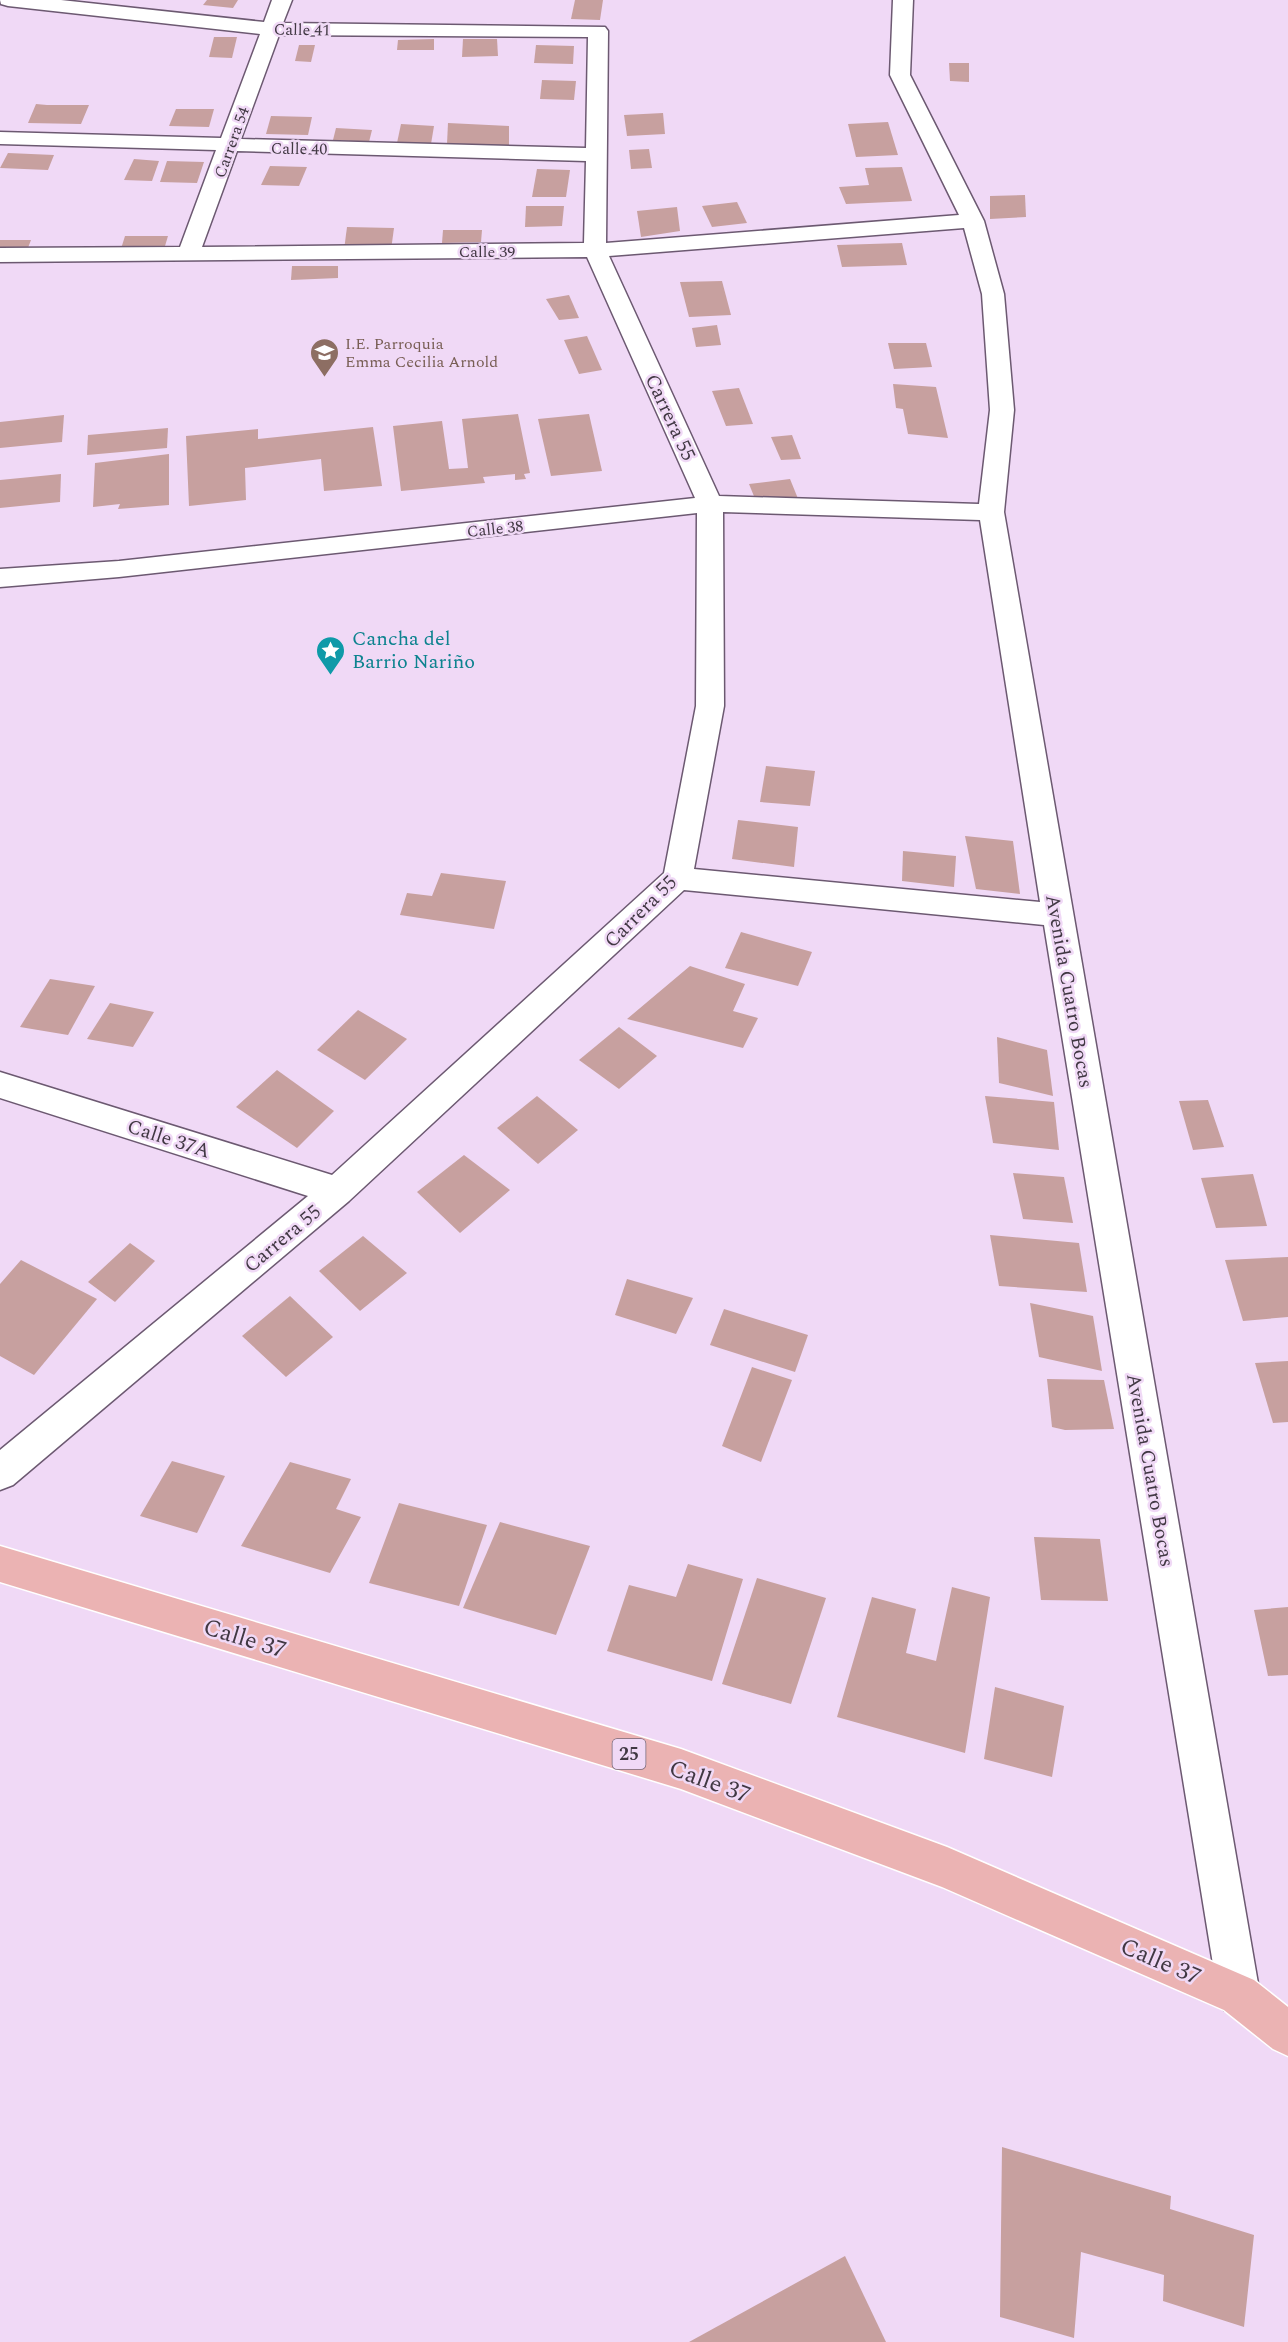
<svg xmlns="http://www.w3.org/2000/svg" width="1288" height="2342" font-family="Spectral,serif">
	<rect width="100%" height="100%" fill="#f0d9f6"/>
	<!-- building -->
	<g fill="#c7a09f">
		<polygon points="207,0 238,0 233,8 203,5"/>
		<polygon points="575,0 603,0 600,20 571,19"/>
		<polygon points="214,37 237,37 232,58 209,57"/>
		<polygon points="434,39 434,50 397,50 398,40"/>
		<polygon points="463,39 497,39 498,56 462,57"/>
		<polygon points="299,45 315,45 311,62 295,61"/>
		<polygon points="536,45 574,46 573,64 534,63"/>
		<polygon points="949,63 969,63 969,82 950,81"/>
		<polygon points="542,80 576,81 574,100 540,99"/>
		<polygon points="36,104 47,105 89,105 81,124 28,123"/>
		<polygon points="176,109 214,109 209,127 169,126"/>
		<polygon points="663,113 665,134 627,136 624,115"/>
		<polygon points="271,116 312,117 308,135 266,134"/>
		<polygon points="888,122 898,155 856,157 848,124"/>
		<polygon points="448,123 509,126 509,146 447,144"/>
		<polygon points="401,124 434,126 431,144 397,143"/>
		<polygon points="336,128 372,130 369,142 333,140"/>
		<polygon points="649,149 652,168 631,169 629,150"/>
		<polygon points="8,153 54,155 48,170 0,168"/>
		<polygon points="134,159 159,161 152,181 124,180"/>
		<polygon points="167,161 204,162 197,183 160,182"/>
		<polygon points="270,166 307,167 299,186 261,185"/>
		<polygon points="902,167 912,201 846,204 839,187 869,185 865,168"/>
		<polygon points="537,169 570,170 566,197 532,197"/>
		<polygon points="1025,195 1026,217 990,219 990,196"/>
		<polygon points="737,202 747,223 712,227 702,206"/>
		<polygon points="526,206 564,206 562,226 525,227"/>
		<polygon points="677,207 680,231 641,237 637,211"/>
		<polygon points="347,227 394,228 391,250 344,250"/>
		<polygon points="443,230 482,230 481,242 442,243"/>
		<polygon points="125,236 168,236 162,256 119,255"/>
		<polygon points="0,240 31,240 26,253 0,253"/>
		<polygon points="902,243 907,265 842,267 837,245"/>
		<polygon points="292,266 338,266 338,278 291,280"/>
		<polygon points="722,281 731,315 689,317 680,282"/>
		<polygon points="569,295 579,318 559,320 546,299"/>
		<polygon points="717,325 721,345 696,347 692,328"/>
		<polygon points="587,336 602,370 579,374 564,340"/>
		<polygon points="888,343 926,343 932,367 894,369"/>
		<polygon points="893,384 936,387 948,438 908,434 903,409 896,408"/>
		<polygon points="739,388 753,424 726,426 712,391"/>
		<polygon points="518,414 530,473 524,474 526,479 515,480 515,474 483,477 485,483 401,491 393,426 442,421 449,469 468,468 462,419"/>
		<polygon points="589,414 602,471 551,476 538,419"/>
		<polygon points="64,415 62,442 0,448 0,422"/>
		<polygon points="373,427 382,486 324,491 321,459 245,468 246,500 189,506 186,436 258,429 258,439"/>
		<polygon points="168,428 167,448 87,455 88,435"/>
		<polygon points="792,435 801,459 781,460 771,437"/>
		<polygon points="169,454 169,505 118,509 120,504 93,507 95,463"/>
		<polygon points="61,474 60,502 0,508 0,480"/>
		<polygon points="790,479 801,506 760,511 749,484"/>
		<polygon points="766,766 815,771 810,806 760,802"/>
		<polygon points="738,820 798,827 794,867 732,859"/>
		<polygon points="965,836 1013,841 1020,894 976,889"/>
		<polygon points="903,851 956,856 954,887 902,881"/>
		<polygon points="441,873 506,881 494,929 400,915 407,893 432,896"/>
		<polygon points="741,932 812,952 798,986 725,968"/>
		<polygon points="690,966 745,984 733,1011 758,1018 743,1048 627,1019"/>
		<polygon points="50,979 95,986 68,1035 20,1027"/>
		<polygon points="110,1003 154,1012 133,1047 87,1039"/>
		<polygon points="358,1010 407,1039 365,1080 317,1050"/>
		<polygon points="619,1027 657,1056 619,1089 579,1060"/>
		<polygon points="997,1037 1047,1050 1053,1096 999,1083"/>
		<polygon points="277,1070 334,1111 297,1148 236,1107"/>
		<polygon points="537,1096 578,1130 538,1164 497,1128"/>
		<polygon points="985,1096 1054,1102 1059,1150 993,1143"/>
		<polygon points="1208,1100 1224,1147 1193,1150 1179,1101"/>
		<polygon points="464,1155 510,1190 460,1233 417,1192"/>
		<polygon points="1013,1173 1064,1177 1073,1223 1023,1219"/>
		<polygon points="1253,1174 1267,1226 1216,1228 1201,1178"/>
		<polygon points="990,1235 1079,1243 1087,1292 999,1286"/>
		<polygon points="363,1236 407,1273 360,1311 319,1271"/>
		<polygon points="130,1243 155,1261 115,1302 88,1282"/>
		<polygon points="1288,1257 1288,1317 1243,1321 1225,1260"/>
		<polygon points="21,1260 97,1299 34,1375 0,1356 0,1284"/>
		<polygon points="627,1279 693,1298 676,1334 615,1315"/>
		<polygon points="290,1296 333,1337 286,1377 242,1336"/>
		<polygon points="1030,1303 1093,1316 1102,1371 1039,1357"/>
		<polygon points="724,1309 808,1335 795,1372 710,1345"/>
		<polygon points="1288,1361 1288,1422 1273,1423 1255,1363"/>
		<polygon points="752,1367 792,1380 761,1462 722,1446"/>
		<polygon points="1047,1379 1104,1380 1114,1429 1065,1430 1052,1427"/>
		<polygon points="172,1461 225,1476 197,1533 140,1516"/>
		<polygon points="290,1462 351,1479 336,1509 361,1517 330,1573 241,1546"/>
		<polygon points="399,1503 487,1525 459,1606 369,1583"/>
		<polygon points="500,1522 590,1546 556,1635 463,1608"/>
		<polygon points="1034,1537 1100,1539 1108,1601 1041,1600"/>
		<polygon points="688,1564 743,1579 712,1681 607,1651 629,1585 676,1597"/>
		<polygon points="757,1578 826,1598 791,1704 722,1684"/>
		<polygon points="952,1587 990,1597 965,1753 837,1717 872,1597 916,1609 906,1653 936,1661"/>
		<polygon points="1288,1607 1288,1675 1268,1676 1254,1610"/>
		<polygon points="995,1687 1064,1706 1052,1777 984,1759"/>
		<polygon points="1002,2147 1171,2196 1170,2209 1254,2235 1244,2327 1163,2301 1164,2275 1081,2252 1074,2338 1000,2317"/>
		<polygon points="845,2256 886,2342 689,2342"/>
	</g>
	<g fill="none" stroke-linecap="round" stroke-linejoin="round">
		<defs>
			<path id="minor" d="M0,0H61L264,22L272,0H292L283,23L605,27L608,31L606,243L959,215L890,75L893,0H913L910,75L984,221L1004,294L1014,410L1004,512L1260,1995L1254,2010L1239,2016L1224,2010L1218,1995L1044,925L684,890L349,1201L13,1485L0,1490V1450L308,1196L0,1098V1072L332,1175L664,873L696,706L697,513L119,577L0,587V569L119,561L695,498L587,257L0,262V248L180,247L216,150L0,144V132L221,138L260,34L8,6L1,4ZM279,35L588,37L586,148L241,139ZM237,151L586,161L584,243L202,247ZM964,228L982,294L990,410L979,504L719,496L609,256ZM723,512L980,520L1040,902L694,869L724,706Z"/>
			<polygon id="major" points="0,1546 681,1749 947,1847 1254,1980 1288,2007 1288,2056 1273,2049 1224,2010 942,1887 681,1789 0,1582"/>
		</defs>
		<!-- minor casing -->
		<use href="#minor" stroke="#6c5971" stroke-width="3"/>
		<!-- major casing -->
		<use href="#major" stroke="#fff" stroke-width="3"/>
		<!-- minor -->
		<use href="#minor" fill="#fff" fill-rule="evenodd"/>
		<!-- major -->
		<use href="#major" fill="#ebb3b3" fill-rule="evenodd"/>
	</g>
	<!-- icons -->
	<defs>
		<symbol id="school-pin" viewBox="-11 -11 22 30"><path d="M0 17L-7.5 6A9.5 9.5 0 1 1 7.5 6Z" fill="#8d6e63" stroke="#f0d9f6"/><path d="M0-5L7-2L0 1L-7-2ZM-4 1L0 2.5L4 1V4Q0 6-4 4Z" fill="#fff"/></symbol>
		<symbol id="sight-pin" viewBox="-11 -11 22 30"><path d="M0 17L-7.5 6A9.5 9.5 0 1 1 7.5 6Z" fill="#0f9aa8" stroke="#f0d9f6"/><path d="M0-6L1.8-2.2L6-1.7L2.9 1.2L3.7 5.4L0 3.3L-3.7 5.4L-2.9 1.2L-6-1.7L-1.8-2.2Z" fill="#fff"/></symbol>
	</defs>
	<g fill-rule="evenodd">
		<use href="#school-pin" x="308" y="336" width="33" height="45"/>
		<use href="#sight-pin" x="314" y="634" width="33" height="45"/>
	</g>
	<g text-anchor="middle" stroke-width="5" stroke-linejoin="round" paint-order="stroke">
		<!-- far-street labels -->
		<g font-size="16" fill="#413843" stroke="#f0d9f6">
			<text transform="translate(302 29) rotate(1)" y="6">Calle 41</text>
			<text transform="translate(231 142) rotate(-70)" y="6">Carrera 54</text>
			<text transform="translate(299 148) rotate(1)" y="6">Calle 40</text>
			<text x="487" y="257">Calle 39</text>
			<text transform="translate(495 528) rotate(-6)" y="6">Calle 38</text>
		</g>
		<!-- far-education labels -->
		<g font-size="16" fill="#785e54" stroke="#f0d9f6" text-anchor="start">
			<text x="345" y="349">I.E. Parroquia<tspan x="345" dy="18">Emma Cecilia Arnold</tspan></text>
		</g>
		<!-- shield labels -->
		<rect fill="#f0d9f6" stroke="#766879" stroke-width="1.5" x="612.5" y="1739" width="33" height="30" rx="4.5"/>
		<g font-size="18" font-weight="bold" fill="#413843">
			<text x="629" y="1760">25</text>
		</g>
		<!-- street labels -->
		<g font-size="20" fill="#413843" stroke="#f0d9f6">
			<text transform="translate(671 417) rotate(65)" y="7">Carrera 55</text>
			<text transform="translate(640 911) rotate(-45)" y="7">Carrera 55</text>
			<text transform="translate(1070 991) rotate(80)" y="7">Avenida Cuatro Bocas</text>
			<text transform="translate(169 1138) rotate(18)" y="7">Calle 37A</text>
			<text transform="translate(282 1238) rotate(-40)" y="7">Carrera 55</text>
			<text transform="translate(1151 1470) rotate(80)" y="7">Avenida Cuatro Bocas</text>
		</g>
		<!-- culture labels -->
		<g font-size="20" fill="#0d838f" stroke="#f0d9f6" text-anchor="start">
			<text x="352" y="645">Cancha del<tspan x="352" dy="23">Barrio Nariño</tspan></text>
		</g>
		<!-- near-street labels -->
		<g font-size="24" fill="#413843" stroke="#f0d9f6">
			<text transform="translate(245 1638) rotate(17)" y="8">Calle 37</text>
			<text transform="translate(710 1781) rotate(20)" y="8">Calle 37</text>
			<text transform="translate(1161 1961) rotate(23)" y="8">Calle 37</text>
		</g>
	</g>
</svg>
